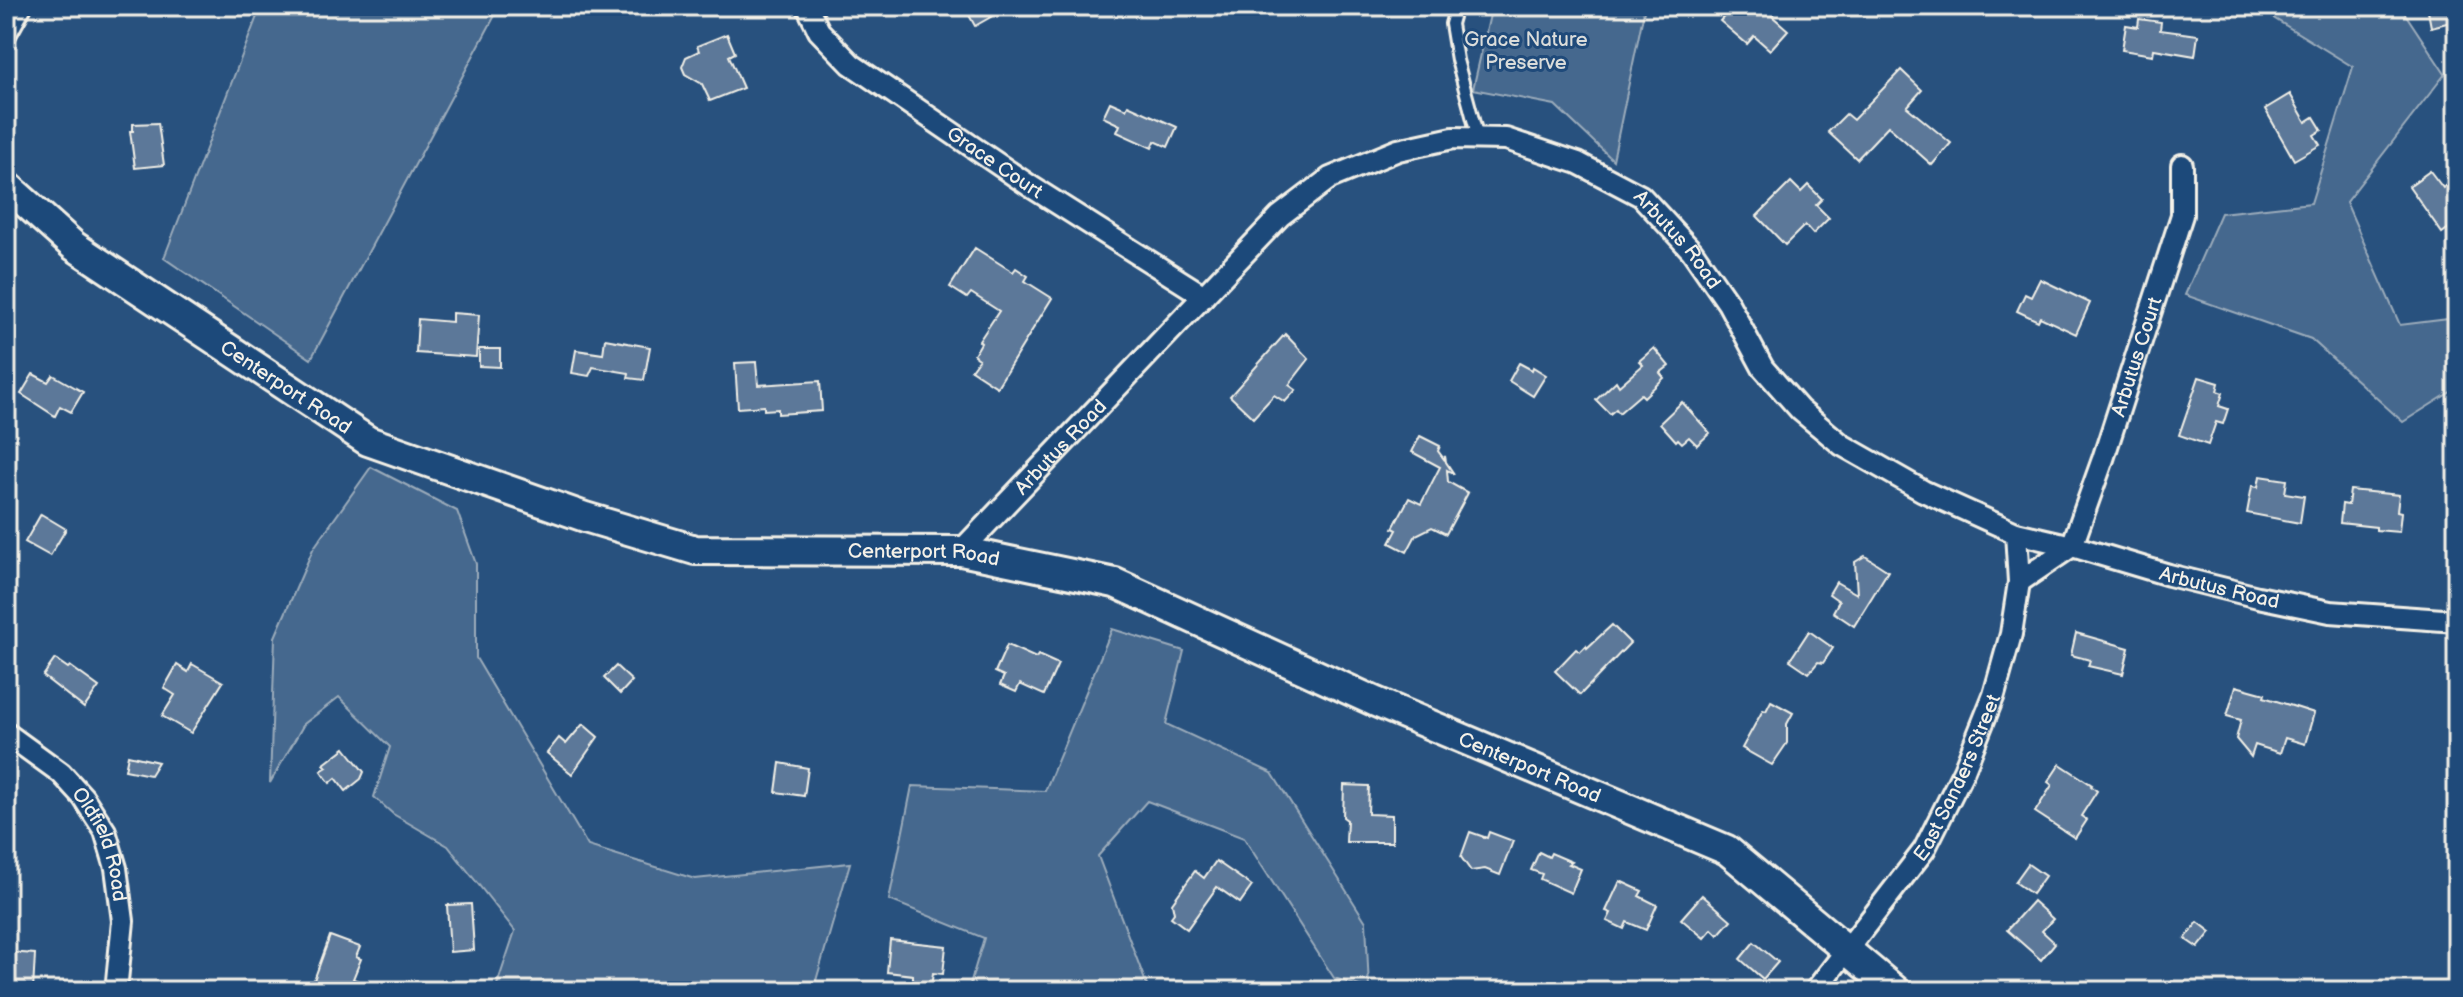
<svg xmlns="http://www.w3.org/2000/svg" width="2463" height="997" font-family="'Balsamiq Sans',sans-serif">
	<rect width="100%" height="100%" fill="#28517e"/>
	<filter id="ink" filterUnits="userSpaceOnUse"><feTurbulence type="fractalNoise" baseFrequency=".0125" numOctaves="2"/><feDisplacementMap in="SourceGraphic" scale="16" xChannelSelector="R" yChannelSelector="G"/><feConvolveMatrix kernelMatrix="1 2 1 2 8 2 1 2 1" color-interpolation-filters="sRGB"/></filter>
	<g filter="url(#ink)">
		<!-- green -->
		<g fill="#45688e" stroke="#9cacbb" stroke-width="2">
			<polygon points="261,6 500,6 311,359 164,258"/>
			<polygon points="1492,6 1645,6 1613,160 1555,105 1473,89"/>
			<polygon points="2254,6 2400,6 2445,74 2346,202 2400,325 2457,318 2457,388 2403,422 2311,339 2185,295 2221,213 2311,203 2353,67"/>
			<polygon points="371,467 457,511 476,564 476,658 588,846 695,879 850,863 813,991 495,991 515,931 448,846 393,814 374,797 390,747 339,697 304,724 270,783 275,637 313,549"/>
			<polygon points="1112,629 1184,651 1166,724 1272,773 1366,922 1369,989 1334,978 1244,838 1147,801 1098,856 1149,991 968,991 984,938 889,900 912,786 1045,791"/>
		</g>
		<!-- building -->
		<g fill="#5b7899" stroke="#f4f1e8" stroke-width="2">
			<polygon points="964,6 1010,6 975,26"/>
			<polygon points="1733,6 1766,6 1774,13 1772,16 1788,30 1770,50 1754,36 1747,44 1720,21"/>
			<polygon points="2427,6 2451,6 2455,21 2431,27"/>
			<polygon points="2139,19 2161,22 2160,30 2198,35 2195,56 2154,49 2153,55 2122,50 2126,25 2138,27"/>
			<polygon points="727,34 735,53 729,56 743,88 710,101 702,84 685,74 682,67 686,57 699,51 697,46"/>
			<polygon points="1901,70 1922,90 1907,107 1951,143 1932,165 1888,126 1857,159 1828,132 1846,114 1853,120"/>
			<polygon points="2290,94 2306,122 2314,117 2322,130 2314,135 2320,145 2294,160 2265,109"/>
			<polygon points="1110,102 1126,109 1128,105 1177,127 1168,147 1155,141 1152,148 1117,132 1120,125 1103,117"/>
			<polygon points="158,123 164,165 135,168 130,131 133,131 133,124"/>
			<polygon points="2430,171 2443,188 2446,185 2457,200 2457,222 2442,233 2409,186"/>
			<polygon points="1791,182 1801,192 1808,185 1822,199 1816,205 1829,218 1813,234 1805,225 1785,245 1757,216"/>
			<polygon points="975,248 1013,272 1016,268 1028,276 1025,281 1052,298 997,387 971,370 979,359 974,355 981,343 979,341 999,311 971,293 967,298 950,287"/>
			<polygon points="2040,279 2090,303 2076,334 2040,317 2038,321 2017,311 2025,294 2031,297"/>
			<polygon points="452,313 479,315 476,357 416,353 418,319 452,322"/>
			<polygon points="1285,334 1309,359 1289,385 1296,390 1285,402 1274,395 1253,418 1230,396"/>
			<polygon points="605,339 650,347 644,380 628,378 629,373 593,367 589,376 572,373 576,350 603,354"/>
			<polygon points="1654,348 1669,366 1660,373 1664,378 1644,397 1641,394 1619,413 1616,409 1610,414 1596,400 1616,381 1619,386 1643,365 1639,361"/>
			<polygon points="479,349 500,349 500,367 479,366"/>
			<polygon points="756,362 758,385 820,381 822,411 778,414 778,409 764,410 764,406 738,408 735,363"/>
			<polygon points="1519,363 1532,370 1533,367 1546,375 1533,396 1509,381"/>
			<polygon points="33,374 48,382 53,375 83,392 71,412 60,406 55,416 21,394"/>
			<polygon points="2199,377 2219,383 2217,391 2223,393 2219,406 2228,409 2223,424 2216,422 2208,445 2179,435"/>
			<polygon points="1682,402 1710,433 1697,445 1689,437 1682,443 1678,439 1676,441 1660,423"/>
			<polygon points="1420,436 1440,446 1438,451 1444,459 1445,456 1446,462 1454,474 1447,470 1448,482 1468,493 1446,534 1432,527 1416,535 1407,552 1390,543 1397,530 1393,528 1409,498 1421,504 1440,467 1412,452"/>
			<polygon points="2260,476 2287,480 2285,493 2304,496 2300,523 2247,513 2252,486 2258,487"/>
			<polygon points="2350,490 2399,495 2397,511 2401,512 2399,532 2376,530 2376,527 2340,523 2342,504 2348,505"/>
			<polygon points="41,514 66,529 50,556 25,542"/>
			<polygon points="1865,556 1888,571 1854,626 1833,612 1839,601 1829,594 1836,582 1857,594 1855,562"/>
			<polygon points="1612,625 1630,643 1580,695 1555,671 1576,649 1580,652 1586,646 1587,648"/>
			<polygon points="1809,631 1833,648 1823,663 1818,662 1809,673 1790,660"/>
			<polygon points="2076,633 2129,648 2123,674 2088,666 2090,660 2071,655"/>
			<polygon points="1007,645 1036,658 1038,655 1058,664 1044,695 1020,684 1016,692 1000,685 1004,676 995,672"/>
			<polygon points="55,659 68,668 70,666 99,687 84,708 43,676"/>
			<polygon points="192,664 223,682 191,733 162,716 175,695 164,688 177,665 188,672"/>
			<polygon points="616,666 632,681 620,694 604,678"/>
			<polygon points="2236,686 2265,694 2264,697 2314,713 2305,744 2285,738 2280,753 2255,745 2251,757 2236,739 2241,720 2227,716"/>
			<polygon points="1771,701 1793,713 1787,724 1787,743 1772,765 1742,748 1763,710 1766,711"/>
			<polygon points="583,724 598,737 572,774 547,753 559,738 566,744"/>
			<polygon points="345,748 364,772 361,779 346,791 336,778 330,783 321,771 327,767 324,764"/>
			<polygon points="128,755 158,762 150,775 125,770"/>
			<polygon points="780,763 808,768 804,796 776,792"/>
			<polygon points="2060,764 2092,785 2091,786 2097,791 2081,816 2087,820 2075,838 2035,812 2052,785 2048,782"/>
			<polygon points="1344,785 1369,786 1368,814 1392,815 1392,842 1346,842 1347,820 1343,817"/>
			<polygon points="1470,832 1487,838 1489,832 1513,841 1500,875 1485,869 1471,871 1461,857"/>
			<polygon points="1539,852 1549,857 1551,853 1572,862 1569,864 1581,869 1571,893 1540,879 1542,874 1531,870"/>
			<polygon points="1216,861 1252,886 1240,903 1217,887 1187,929 1171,917 1174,913 1172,903 1195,871 1204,878"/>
			<polygon points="2028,864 2045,876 2032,894 2015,882"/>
			<polygon points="1620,881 1642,891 1639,896 1657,905 1646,930 1627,922 1624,929 1607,921 1611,913 1606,911"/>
			<polygon points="1702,895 1731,920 1718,935 1712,929 1704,938 1681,919"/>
			<polygon points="2033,901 2053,919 2042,931 2055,943 2041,960 2007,930"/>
			<polygon points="471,904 474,950 450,952 447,905"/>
			<polygon points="2198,922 2211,932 2198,948 2185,939"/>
			<polygon points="330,936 360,947 356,957 361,959 353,979 382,989 382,991 310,991"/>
			<polygon points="890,940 946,946 943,974 933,973 931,987 913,986 913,975 887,972"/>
			<polygon points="1754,942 1778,962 1763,979 1740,959"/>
			<polygon points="8,952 35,954 33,991 6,991"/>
		</g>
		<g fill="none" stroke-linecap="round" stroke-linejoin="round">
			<defs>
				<polyline id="service" points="1456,6 1451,24 1457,60 1478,138"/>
				<g id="minor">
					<path id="s1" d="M807,6L819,31L851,64L1030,186L1204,296"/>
					<polyline points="6,33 21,6"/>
					<path id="s2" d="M961,551L1280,216L1330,178L1398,150L1453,138L1506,139L1578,163L1641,196L1692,251L1728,303L1763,368L1800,410L1842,445L1923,491L2016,533L2072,546L2169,575L2258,597L2330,612L2457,621"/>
					<path id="s3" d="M2019,582L2072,546L2103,459L2182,215V165"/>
					<path id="s4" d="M6,733L61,773L83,797L105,831L116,868L123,921L116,991"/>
					<path id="s5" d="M1815,991L1924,850L1964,770L1994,695L2011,634L2019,582L2016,533"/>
				</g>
				<g id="secondary">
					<path id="s6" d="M6,185L74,246L368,441L585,517L695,550L961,551L1115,583L1376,702L1727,850L1896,991"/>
				</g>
			</defs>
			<!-- service casing -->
			<use href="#service" stroke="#f4f1e8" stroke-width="16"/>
			<!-- minor casing -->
			<use href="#minor" stroke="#f4f1e8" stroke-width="26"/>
			<!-- secondary casing -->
			<use href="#secondary" stroke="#f4f1e8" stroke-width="34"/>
			<!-- service -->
			<use href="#service" stroke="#1f4a7a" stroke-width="10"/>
			<!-- minor -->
			<use href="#minor" stroke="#1f4a7a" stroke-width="20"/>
			<!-- secondary -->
			<use href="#secondary" stroke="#1f4a7a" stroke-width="28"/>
		</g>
	</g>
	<g text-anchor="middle" stroke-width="6" stroke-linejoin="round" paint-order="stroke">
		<!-- park labels -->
		<g font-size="20" fill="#dadcda" stroke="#1f4a7a">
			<text x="1526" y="46">Grace Nature<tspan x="1526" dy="23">Preserve</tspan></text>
		</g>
		<!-- street labels -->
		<g font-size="20" fill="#f4f1e8" stroke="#1f4a7a">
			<text dy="7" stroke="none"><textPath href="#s1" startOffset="248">Grace Court</textPath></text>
			<text dy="7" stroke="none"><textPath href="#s2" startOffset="912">Arbutus Road</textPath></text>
			<text dy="7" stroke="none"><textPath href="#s3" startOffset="264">Arbutus Court</textPath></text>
			<text dy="7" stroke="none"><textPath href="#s6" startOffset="346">Centerport Road</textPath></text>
			<text dy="7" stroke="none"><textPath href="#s2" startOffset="144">Arbutus Road</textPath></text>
			<text dy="7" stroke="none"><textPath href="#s6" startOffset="1018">Centerport Road</textPath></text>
			<text dy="7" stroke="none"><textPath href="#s2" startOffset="1584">Arbutus Road</textPath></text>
			<text dy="7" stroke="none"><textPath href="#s6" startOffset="1666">Centerport Road</textPath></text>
			<text dy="7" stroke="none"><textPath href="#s5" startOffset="258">East Sanders Street</textPath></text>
			<text dy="7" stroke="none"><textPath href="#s4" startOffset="152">Oldfield Road</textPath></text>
		</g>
	</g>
	<!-- margin -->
	<rect width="2463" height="997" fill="none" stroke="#1f4a7a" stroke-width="32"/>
	<rect x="16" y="16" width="2431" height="965" fill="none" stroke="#f4f1e8" stroke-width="3" filter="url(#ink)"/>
</svg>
